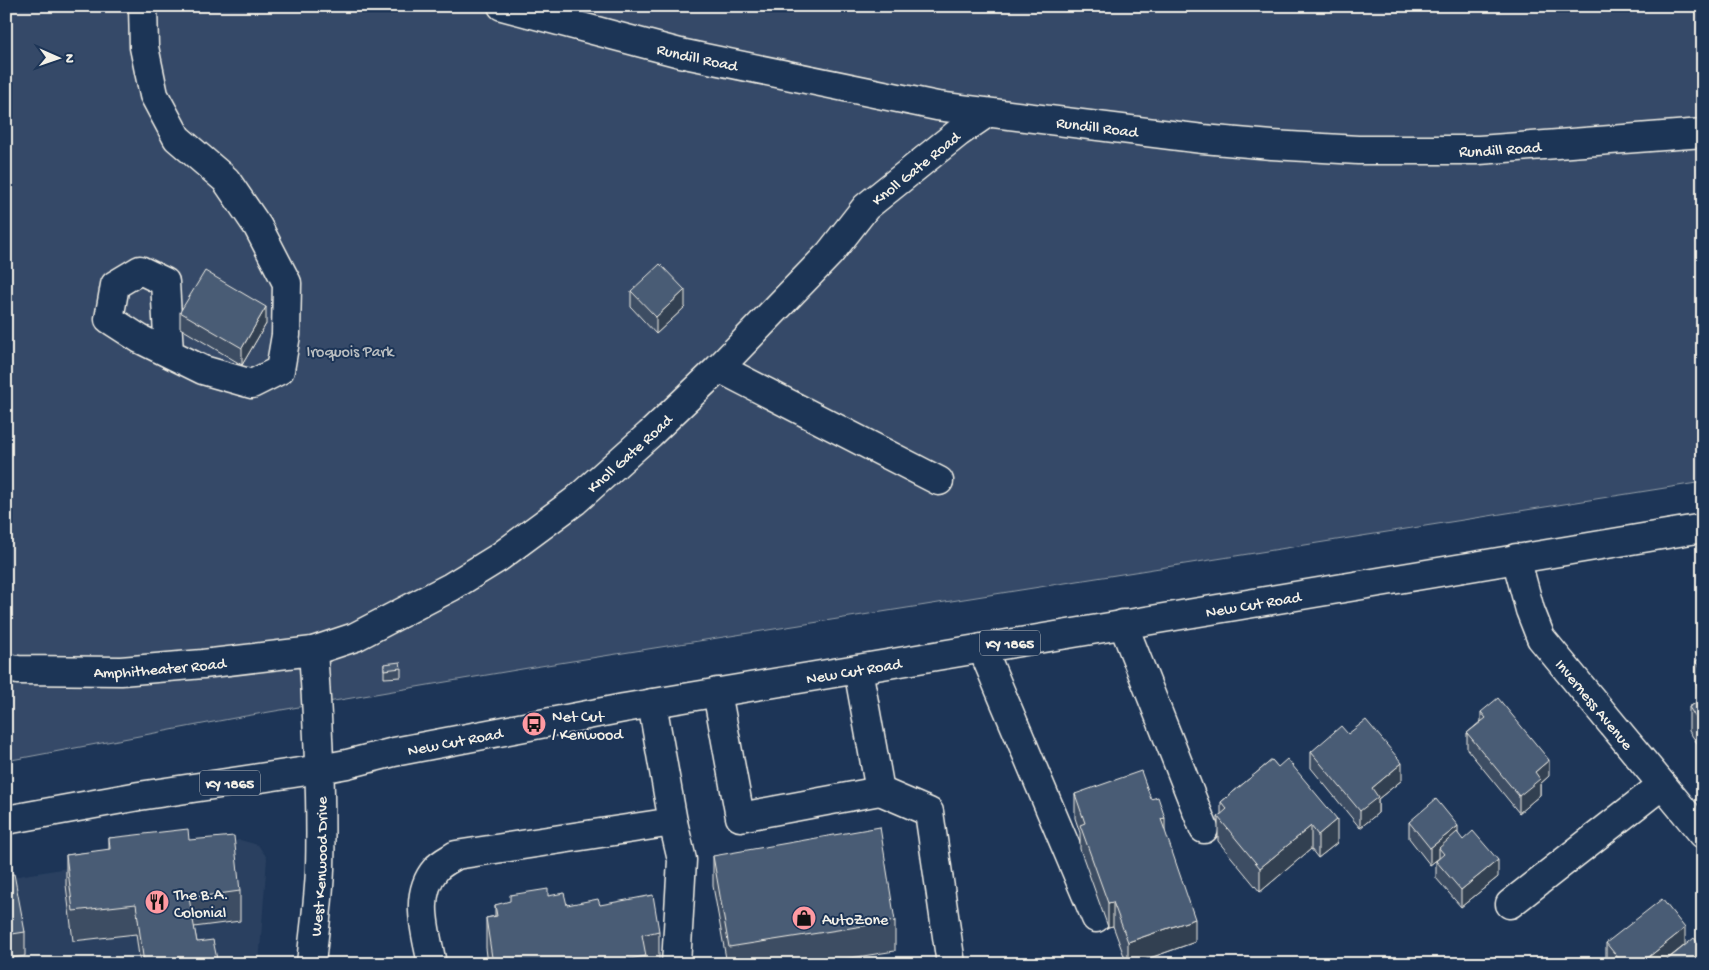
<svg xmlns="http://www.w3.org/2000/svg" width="1709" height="970" font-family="'Gochi Hand',sans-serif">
	<rect width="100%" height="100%" fill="#1d3557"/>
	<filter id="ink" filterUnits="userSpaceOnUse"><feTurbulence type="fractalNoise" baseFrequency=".02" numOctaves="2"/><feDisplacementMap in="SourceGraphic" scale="10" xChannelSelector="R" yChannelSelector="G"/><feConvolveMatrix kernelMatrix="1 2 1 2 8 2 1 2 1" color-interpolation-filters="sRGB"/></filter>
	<g filter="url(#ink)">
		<!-- built -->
		<polygon fill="#2a4060" points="240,840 258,845 267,858 259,964 6,964 6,878"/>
		<!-- green -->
		<polygon fill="#354a67" stroke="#949ea8" points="6,6 1703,6 1703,482 528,668 240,717 6,761"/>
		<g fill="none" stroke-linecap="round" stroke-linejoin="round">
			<defs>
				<g id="minor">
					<polyline points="143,6 144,47 154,95 177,138 226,180 258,227 287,283 286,335 280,370 252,384 203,370 140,339 109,319 115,285 140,270 165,282 169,353"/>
					<path id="s1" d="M502,6L680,53L937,106L1203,139L1272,145L1358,150H1479L1703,133"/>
					<polyline points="719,368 939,481"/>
					<path id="s2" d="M1516,558L1530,610L1541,638L1703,834"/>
					<polyline points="1123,624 1204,829"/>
					<polyline points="982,648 1096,918"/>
					<path id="s3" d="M6,668L18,670L121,671L203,664L313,651L355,637L451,587L498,558L575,501L650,434L719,368L830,253L866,207L958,133L987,113"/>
					<polyline points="858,669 880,791 929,812 951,964"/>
					<polyline points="717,692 740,817 880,791"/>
					<polyline points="673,822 682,860 676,964"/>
					<polyline points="1510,904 1662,785"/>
					<path id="s4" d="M311,964C314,932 319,900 320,869C322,796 318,723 313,651"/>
					<path d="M432,964C426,932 413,895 436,869C441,863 450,859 456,855L673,822L652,703"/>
				</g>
				<g id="major">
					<path id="s5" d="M6,820L139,796L320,769L347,764L394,752L624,708L1703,528"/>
				</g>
			</defs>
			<!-- minor casing -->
			<use href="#minor" stroke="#f4f1e8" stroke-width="31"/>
			<!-- major casing -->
			<use href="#major" stroke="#f4f1e8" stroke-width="31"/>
			<!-- minor -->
			<use href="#minor" stroke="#1d3557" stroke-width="28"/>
			<!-- major -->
			<use href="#major" stroke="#1d3557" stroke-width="28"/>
		</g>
		<!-- wall -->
		<g fill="#3e4e64" stroke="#f4f1e8">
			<polygon points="631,291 685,307 656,334 631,307"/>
			<polygon points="180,312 266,324 242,365 180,328"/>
			<polygon points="1703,657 1703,695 1696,685 1696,661"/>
			<polygon points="384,664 401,668 401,677 384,678"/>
			<polygon points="1703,699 1703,752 1689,731 1689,707"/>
			<polygon points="1481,712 1549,776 1540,784 1540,795 1519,813 1467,749 1467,733 1481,721"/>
			<polygon points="1348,734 1402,780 1378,799 1378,813 1360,828 1311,768 1311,752"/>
			<polygon points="1272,760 1337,843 1318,858 1311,849 1260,892 1218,841 1218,817 1221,814 1221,802"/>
			<polygon points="1075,794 1151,799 1165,832 1195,942 1133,964 1127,964 1113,926 1108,927 1080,849 1080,833 1075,818"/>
			<polygon points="1409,822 1458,835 1498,877 1461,907 1436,878 1436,861 1439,858 1430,865 1409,838"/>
			<polygon points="109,838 189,840 240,891 240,921 194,927 197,942 217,964 140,964 136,934 73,941 66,885 66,855 109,850"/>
			<polygon points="713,856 895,921 895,951 812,964 727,964 713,886"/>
			<polygon points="6,875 25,932 25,956 6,959"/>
			<polygon points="548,896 567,905 600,905 659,931 659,961 647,964 488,964 486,948 486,918 495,916 495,905"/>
			<polygon points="1606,943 1685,945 1661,964 1610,964 1606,959"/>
		</g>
		<!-- shaded-wall -->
		<g fill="#324051" stroke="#f4f1e8">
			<polygon points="685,290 685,307 656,334 656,317"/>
			<polygon points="266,307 266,324 242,365 242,348"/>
			<polygon points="1549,760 1549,776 1540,784 1540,795 1519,813 1519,796 1535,772"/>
			<polygon points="1402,763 1402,780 1378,799 1378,813 1360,828 1360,811 1372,788"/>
			<polygon points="1165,818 1165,841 1161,819"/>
			<polygon points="1337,819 1337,843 1318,858 1318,835"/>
			<polygon points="1311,826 1311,849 1260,892 1260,868"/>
			<polygon points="1458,826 1458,842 1439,848 1439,858 1430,865 1430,848"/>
			<polygon points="1498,860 1498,877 1461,907 1461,890"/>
			<polygon points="1113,902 1113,926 1108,927 1108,903"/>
			<polygon points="1195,919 1195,942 1133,964 1128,964 1128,942"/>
			<polygon points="1685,928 1685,945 1661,964 1640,964"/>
			<polygon points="217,959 217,964 213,964 213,960"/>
		</g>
		<!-- building -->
		<g fill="#485b74" stroke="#f4f1e8">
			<polygon points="660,264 685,290 656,317 631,291"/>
			<polygon points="205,271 266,307 242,348 180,312"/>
			<polygon points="1703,657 1703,671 1696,661"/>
			<polygon points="400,662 401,668 384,670 384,664"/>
			<polygon points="1498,698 1549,760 1535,772 1540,779 1519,796 1467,733 1486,718 1481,712"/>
			<polygon points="1703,699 1703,729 1689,707"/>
			<polygon points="1366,720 1402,763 1372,788 1378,797 1360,811 1311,752 1341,726 1348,734"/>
			<polygon points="1287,759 1337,819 1318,835 1311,826 1260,868 1218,817 1227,809 1221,802 1272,760 1278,767"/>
			<polygon points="1141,771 1151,799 1158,797 1165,818 1161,819 1195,919 1128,942 1113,902 1108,903 1080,825 1085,823 1075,794"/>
			<polygon points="1436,799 1458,826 1430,848 1409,822"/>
			<polygon points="880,827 895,921 729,947 713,856"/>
			<polygon points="188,829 189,840 234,836 240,891 189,898 197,942 213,940 217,959 213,960 213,964 144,964 136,904 73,911 66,855 110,849 109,838"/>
			<polygon points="1473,831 1498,860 1461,890 1436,861 1444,854 1439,848 1457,832 1463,840"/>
			<polygon points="14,874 25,932 6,935 6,875"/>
			<polygon points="548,889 548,896 564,893 567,905 598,899 600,905 653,895 659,931 642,935 646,956 601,964 493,964 486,918 497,916 495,905 510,901 510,895"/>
			<polygon points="1662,899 1685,928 1640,964 1623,964 1606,943"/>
			<polygon points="1694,938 1703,949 1703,964 1662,964"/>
		</g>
	</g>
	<!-- icons -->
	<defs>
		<symbol id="bus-disc" viewBox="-11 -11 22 22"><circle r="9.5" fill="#ff9aa2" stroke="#1d3557"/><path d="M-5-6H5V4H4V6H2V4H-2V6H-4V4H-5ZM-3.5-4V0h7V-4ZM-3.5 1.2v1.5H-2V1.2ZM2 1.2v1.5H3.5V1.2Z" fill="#111"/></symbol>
		<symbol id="restaurant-disc" viewBox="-11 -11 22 22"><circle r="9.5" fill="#ff9aa2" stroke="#1d3557"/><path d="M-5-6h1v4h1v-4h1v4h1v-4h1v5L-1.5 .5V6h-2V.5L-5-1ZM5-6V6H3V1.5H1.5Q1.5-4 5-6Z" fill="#111"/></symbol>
		<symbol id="shop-disc" viewBox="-11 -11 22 22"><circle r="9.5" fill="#ff9aa2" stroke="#1d3557"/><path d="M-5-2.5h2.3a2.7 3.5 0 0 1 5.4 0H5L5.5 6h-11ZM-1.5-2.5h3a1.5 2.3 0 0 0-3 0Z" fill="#111"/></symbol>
	</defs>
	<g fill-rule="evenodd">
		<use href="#bus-disc" x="520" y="710" width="28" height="28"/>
		<use href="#restaurant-disc" x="143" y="888" width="28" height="28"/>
		<use href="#shop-disc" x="790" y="904" width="28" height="28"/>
	</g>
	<g text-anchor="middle" stroke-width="4" stroke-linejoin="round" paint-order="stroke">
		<!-- shield labels -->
		<g fill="#1d3557" stroke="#b4b9bc" stroke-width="1">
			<rect x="980" y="630.5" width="60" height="25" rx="4"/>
			<rect x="200" y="770.5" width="60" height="25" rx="4"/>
		</g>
		<g font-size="15" font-weight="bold" fill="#f4f1e8">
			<text x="1010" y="648">KY 1865</text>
			<text x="230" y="788">KY 1865</text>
		</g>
		<!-- street labels -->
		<g font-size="16" fill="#f4f1e8" stroke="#1d3557">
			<text dy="6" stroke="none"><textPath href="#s1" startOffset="202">Rundill Road</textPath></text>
			<text dy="6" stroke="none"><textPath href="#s1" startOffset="608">Rundill Road</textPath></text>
			<text dy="6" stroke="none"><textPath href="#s1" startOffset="1012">Rundill Road</textPath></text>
			<text dy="6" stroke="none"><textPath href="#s3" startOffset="1089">Knoll Gate Road</textPath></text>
			<text dy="6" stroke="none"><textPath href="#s3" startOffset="684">Knoll Gate Road</textPath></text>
			<text dy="6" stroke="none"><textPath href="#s5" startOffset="1266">New Cut Road</textPath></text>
			<text dy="6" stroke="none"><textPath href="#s3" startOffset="154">Amphitheater Road</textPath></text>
			<text dy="6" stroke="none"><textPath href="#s5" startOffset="861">New Cut Road</textPath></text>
			<text dy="6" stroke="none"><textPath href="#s2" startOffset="169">Inverness Avenue</textPath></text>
			<text dy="6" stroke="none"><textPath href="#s5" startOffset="456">New Cut Road</textPath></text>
			<text dy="6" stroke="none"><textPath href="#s4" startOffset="98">West Kenwood Drive</textPath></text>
		</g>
		<!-- park labels -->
		<g font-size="16" fill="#bbbfc1" stroke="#1d3557">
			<text x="350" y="356">Iroquois Park</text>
		</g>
		<!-- poi labels -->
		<g font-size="16" fill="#f4f1e8" stroke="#1d3557" text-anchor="start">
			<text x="552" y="721">Net Cut<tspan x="552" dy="18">/ Kenwood</tspan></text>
			<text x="174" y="899">The B.A.<tspan x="174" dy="18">Colonial</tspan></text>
			<text x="822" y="924">AutoZone</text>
		</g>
	</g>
	<!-- margin -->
	<rect width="1709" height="970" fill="none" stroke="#1d3557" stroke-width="25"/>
	<rect x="12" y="12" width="1684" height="945" fill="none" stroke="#f4f1e8" stroke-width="2" filter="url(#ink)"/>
	<!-- north arrow -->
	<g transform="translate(58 58) rotate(92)" stroke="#1d3557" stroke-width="4" paint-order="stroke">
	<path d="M0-4L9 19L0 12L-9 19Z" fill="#f4f1e8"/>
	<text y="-8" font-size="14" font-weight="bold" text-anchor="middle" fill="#f4f1e8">N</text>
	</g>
</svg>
